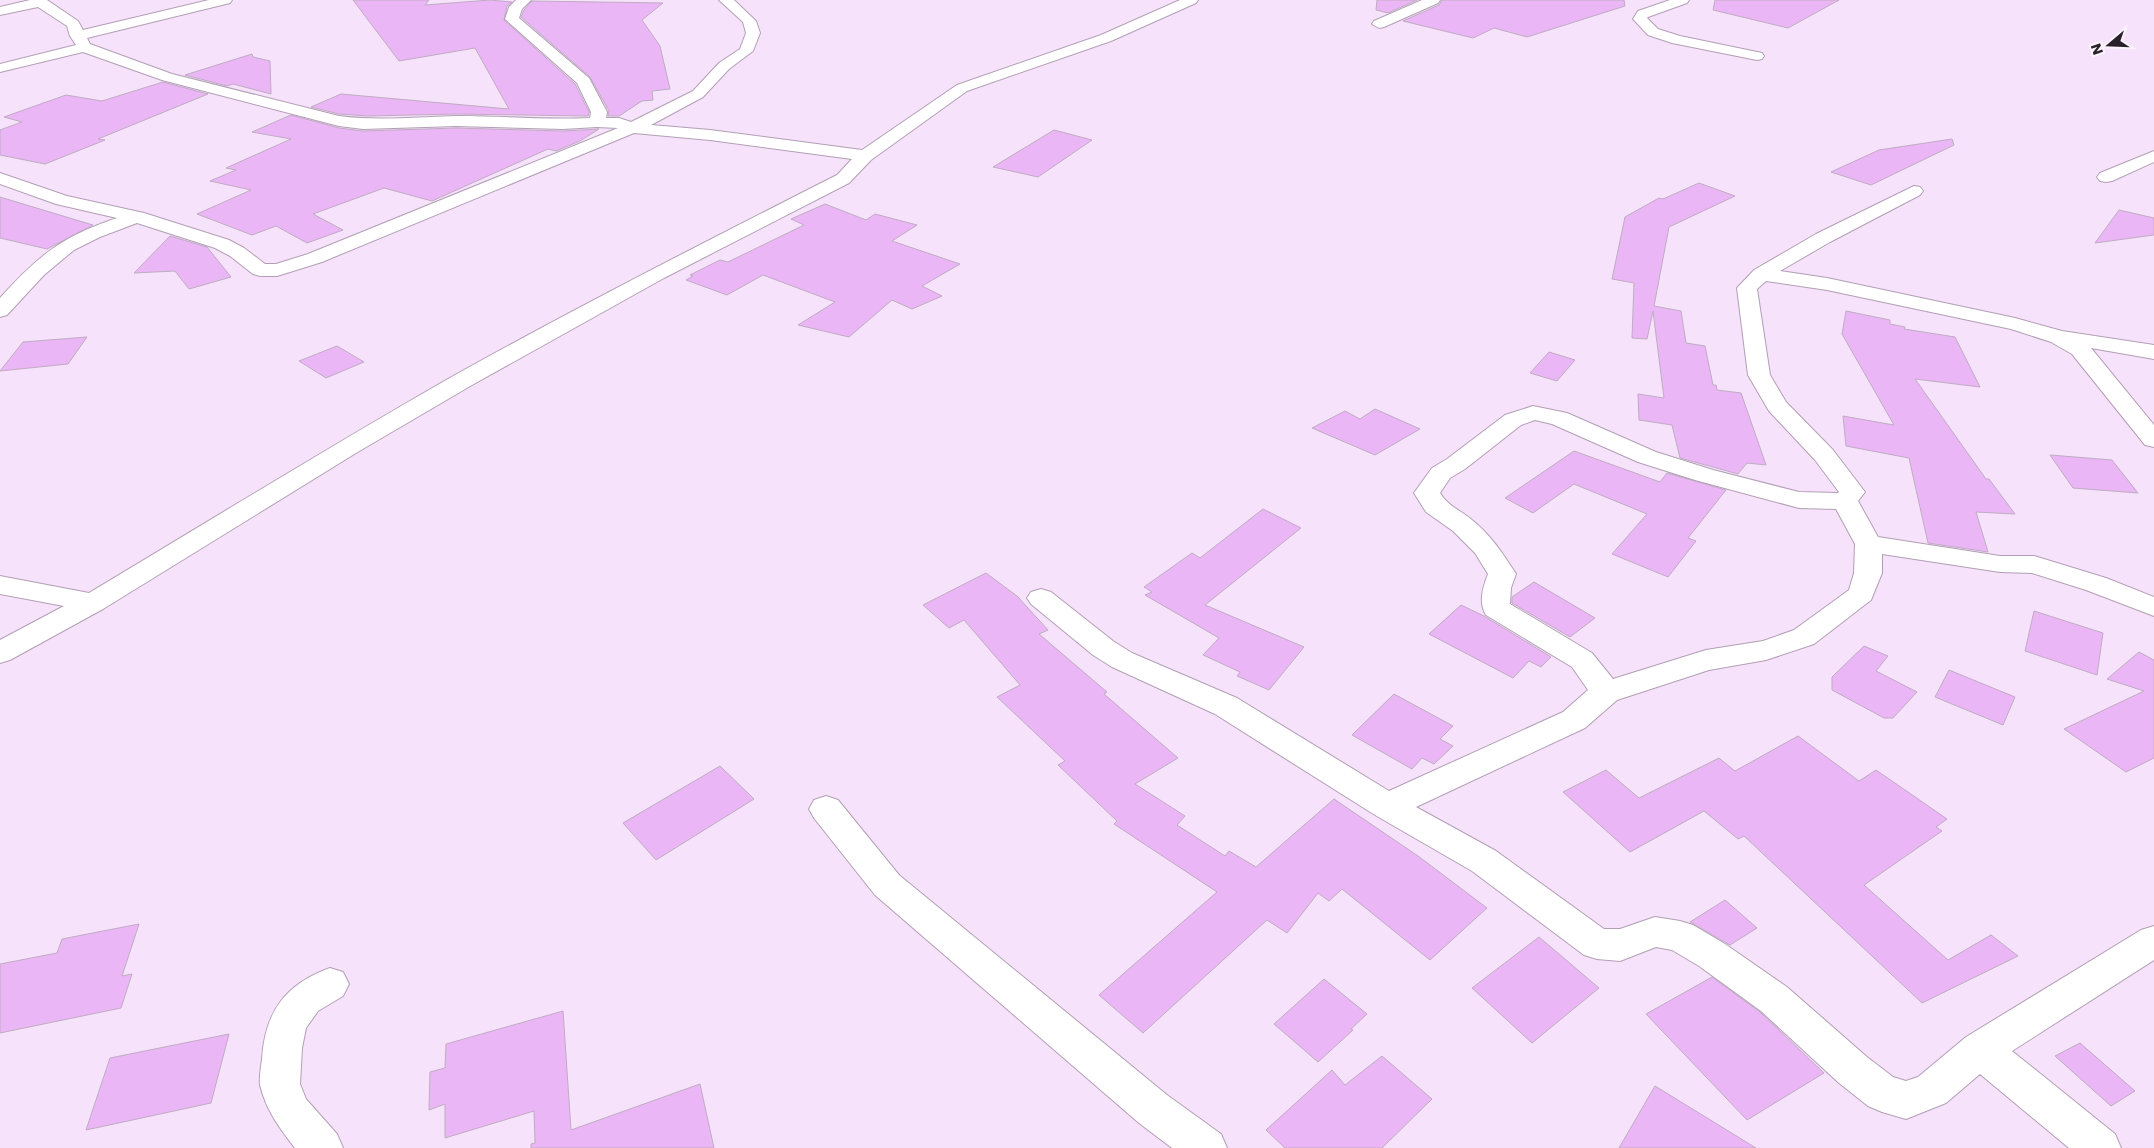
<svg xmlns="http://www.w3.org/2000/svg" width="2154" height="1148" font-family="Poppins,sans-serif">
	<rect width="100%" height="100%" fill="#f6e2fa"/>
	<!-- building -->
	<g fill="#ebb6f6" stroke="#bfacc2">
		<polygon points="353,0 429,0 425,5 490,0 512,2 507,6 504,20 575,84 589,112 588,116 455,114 368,116 339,114 311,107 341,94 509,109 475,48 399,61"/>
		<polygon points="1377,0 1417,0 1388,13 1376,10"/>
		<polygon points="1442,0 1624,0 1625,6 1527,37 1494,28 1473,38 1403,21 1439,5"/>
		<polygon points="1715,0 1839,0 1788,28 1713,10"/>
		<polygon points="532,1 663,3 642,20 660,46 670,89 652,91 653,100 642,101 619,116 608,116 609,111 590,77 521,17 524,10"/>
		<polygon points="252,54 253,57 270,61 271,94 233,84 227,86 185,75"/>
		<polygon points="163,82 208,94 98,139 105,140 45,164 0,155 0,130 22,122 4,117 66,95 102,101"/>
		<polygon points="291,115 339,128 363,131 456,128 563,131 599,129 580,141 556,151 548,149 432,201 384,188 313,214 343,230 307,243 276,226 252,235 197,214 251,190 210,181 236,170 226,168 291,139 252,132"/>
		<polygon points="1054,130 1092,140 1038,177 993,167"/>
		<polygon points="1952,139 1954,145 1871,185 1831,172 1879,150"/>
		<polygon points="1699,183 1735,196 1669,227 1654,306 1681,311 1686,343 1705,346 1713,385 1716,385 1717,390 1741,393 1766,465 1747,463 1738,474 1680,458 1672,425 1639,420 1638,394 1664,398 1653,311 1647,339 1632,338 1634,283 1612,279 1625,217 1659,198 1663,199"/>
		<polygon points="0,197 93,225 47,249 0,238"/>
		<polygon points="825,204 866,220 875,214 917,225 892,241 960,264 922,286 942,296 912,309 892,300 849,337 798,325 835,302 763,275 727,295 686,280 693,276 690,275 720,260 728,262 804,225 791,219"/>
		<polygon points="2119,210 2154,218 2154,235 2095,243"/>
		<polygon points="170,236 207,247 231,277 189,289 175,271 134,273"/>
		<polygon points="1846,311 1890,320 1890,324 1905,327 1904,329 1955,337 1980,387 1915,379 1986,479 1989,479 2015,514 1976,512 1988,552 1928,543 1909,458 1846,446 1843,416 1894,425 1842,334"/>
		<polygon points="87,337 68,364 0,371 23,342"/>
		<polygon points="337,346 364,362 326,378 299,361"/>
		<polygon points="1549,352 1575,360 1557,381 1530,373"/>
		<polygon points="1375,409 1420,429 1375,455 1312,428 1345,411 1360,419"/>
		<polygon points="1574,451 1660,482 1667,473 1726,490 1688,538 1696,541 1668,577 1612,554 1647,514 1574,484 1533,513 1505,498"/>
		<polygon points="2050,455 2112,460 2138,493 2073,488"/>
		<polygon points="1263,509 1301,528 1205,605 1304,647 1269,690 1237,676 1240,672 1203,655 1219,638 1145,595 1152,592 1144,587 1192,553 1200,558"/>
		<polygon points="986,573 1017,596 1048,630 1039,634 1107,692 1104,694 1178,758 1135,784 1185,816 1177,825 1225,856 1229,851 1256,867 1334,799 1418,856 1487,908 1430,960 1342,889 1329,901 1318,893 1287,933 1267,920 1143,1033 1099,995 1217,892 1114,824 1117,821 1058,765 1065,761 997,697 1020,685 964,620 949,628 923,605"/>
		<polygon points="1534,582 1595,618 1570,637 1512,603 1512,597"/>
		<polygon points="1461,605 1484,616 1551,657 1541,667 1529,661 1513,678 1429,634"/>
		<polygon points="2034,611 2103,633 2097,675 2025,651"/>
		<polygon points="1864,646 1888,656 1876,671 1917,692 1893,718 1884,718 1832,690 1832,677"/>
		<polygon points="2139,652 2154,660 2154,758 2126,772 2064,729 2144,691 2107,679"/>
		<polygon points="1949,670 2015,697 2003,725 1935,697"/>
		<polygon points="1394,694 1453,726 1440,739 1453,746 1434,764 1422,758 1412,769 1352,735"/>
		<polygon points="1798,736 1859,781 1876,770 1947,819 1936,827 1942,831 1864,885 1948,960 1991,935 2018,956 1922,1003 1744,836 1738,839 1704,811 1630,852 1563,792 1606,770 1639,798 1719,758 1735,771"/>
		<polygon points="720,766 754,799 656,860 623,823"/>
		<polygon points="1725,900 1757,928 1730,945 1690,922"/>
		<polygon points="139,924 122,976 132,974 121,1008 0,1033 0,964 57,953 62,939"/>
		<polygon points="1539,937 1599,988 1532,1043 1472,988"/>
		<polygon points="1712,977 1760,1012 1824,1073 1747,1120 1646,1014"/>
		<polygon points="1324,979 1367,1014 1351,1029 1353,1030 1318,1062 1274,1024"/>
		<polygon points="563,1011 571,1130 700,1084 714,1148 531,1148 531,1144 535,1143 534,1111 445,1138 445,1104 429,1110 430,1072 445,1068 446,1044"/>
		<polygon points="229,1034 211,1103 86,1130 110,1058"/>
		<polygon points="2080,1043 2135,1091 2111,1106 2055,1056"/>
		<polygon points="1382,1056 1432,1099 1382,1148 1285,1148 1266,1130 1332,1070 1345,1085"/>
		<polygon points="1655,1086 1756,1148 1619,1148"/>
	</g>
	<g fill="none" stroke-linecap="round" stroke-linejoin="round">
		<defs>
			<g id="street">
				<path d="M30,0H47L78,21L83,30L209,0H232L230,3L87,38L90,44L172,74L339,116C378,121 416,117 455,116C500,116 545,120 590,118L591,112L577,83L505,19L509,7L516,0H531L522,9L519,18L589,78L607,112L606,118H619L631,122L693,91L719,63L740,49L746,33L743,22L719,0H734L756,21L760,33L753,51L729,69L703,97L651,125L710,130L862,150L957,85L1101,35L1180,0H1198L1196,3L1111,41L967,91L871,160L849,183L664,278L472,385L356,453L103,609L10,660L0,663V640L64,606L0,594V576L89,593C211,520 332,445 455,375C581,305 709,240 837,175L852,159L710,140L634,133L322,262L277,276H260L253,274L230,256L215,248L137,223L100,237L74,250L44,275L7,315L0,317V298C39,255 61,237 117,218L56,204L0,184V173L67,196L144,213L229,240L244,248L265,264H276L308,254L618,128L597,127L563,129L456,126L363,129L339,126L162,80L83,52L0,72V64L76,45L70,36L67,26L38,7L0,15V7Z"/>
				<polygon points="1422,0 1440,0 1438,3 1384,27 1379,28 1372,24 1374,21"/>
				<polygon points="1670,0 1689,0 1687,3 1648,17 1647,18 1658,29 1680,36 1762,53 1764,56 1762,59 1757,60 1672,43 1648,35 1633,19 1638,11"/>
				<polygon points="2154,151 2154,162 2112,181 2106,182 2100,181 2097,177 2100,173"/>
				<path d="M1914,186L1920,187L1923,191L1920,195L1830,242L1780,271L1827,278L2015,318L2062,331L2154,345V359L2091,348L2154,425V447L2145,445L2072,354L2051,342L2011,329L1827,290L1766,281L1757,289L1770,375L1786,402L1833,450L1865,492L1858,501L1878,537L2000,556H2034L2044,559L2106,578L2154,597V616L2086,590L2032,573L2000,572L1882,554V573L1871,600L1814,644L1766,660L1709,670L1617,700L1585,728L1416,807L1496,851L1604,929H1620L1655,917L1680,921L1693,925L1725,944L1787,987L1867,1057L1893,1077L1906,1081L1918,1077L1966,1037L2141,930L2154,926V960L2012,1051L2115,1134L2121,1148H2069L1980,1074L1946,1103L1906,1119L1882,1112L1868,1106L1839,1083L1761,1011L1699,966L1672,950L1656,947L1620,961L1597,959L1584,955L1472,871L1375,815L1215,714L1112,667L1093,655L1031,604L1027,598L1031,592L1041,589L1051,592L1113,641L1132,653L1237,698L1389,791L1563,712L1588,690L1572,667L1486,615C1478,602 1483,587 1488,574L1475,553L1453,531L1426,512L1414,493L1432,468L1447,459L1505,415L1533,406L1567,413L1656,452L1713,470L1799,492L1838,493L1839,492L1815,460L1769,411L1748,375L1737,288L1754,270L1816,234ZM1535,420L1552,424L1638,462L1695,480L1799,508L1836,509L1855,544L1854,573L1849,590L1794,630L1763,641L1706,650L1613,679L1592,653L1510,604L1511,588L1516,574C1503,554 1491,535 1472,520C1460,510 1448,506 1440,493L1450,478L1465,469L1521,425Z"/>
				<polygon points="826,796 838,800 899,875 1167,1095 1221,1134 1227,1148 1172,1148 1139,1123 875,895 814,818 809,809 814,800"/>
				<path d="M330,968L343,972L349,984L343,996L318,1011L306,1028L302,1048L300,1084L306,1099L337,1134L343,1148H295C280,1129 266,1110 260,1085C259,1077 261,1067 262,1059C265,1011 286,984 330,968Z"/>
			</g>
		</defs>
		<!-- street casing -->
		<use href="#street" stroke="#b29fb5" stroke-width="2"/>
		<!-- street -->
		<use href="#street" fill="#fff" fill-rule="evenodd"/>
	</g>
	<!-- north arrow -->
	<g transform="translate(2109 45) rotate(251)" stroke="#fcf4fd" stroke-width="4" paint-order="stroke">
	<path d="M0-4L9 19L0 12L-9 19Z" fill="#28212a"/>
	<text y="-8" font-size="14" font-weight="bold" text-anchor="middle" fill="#28212a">N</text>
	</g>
</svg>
